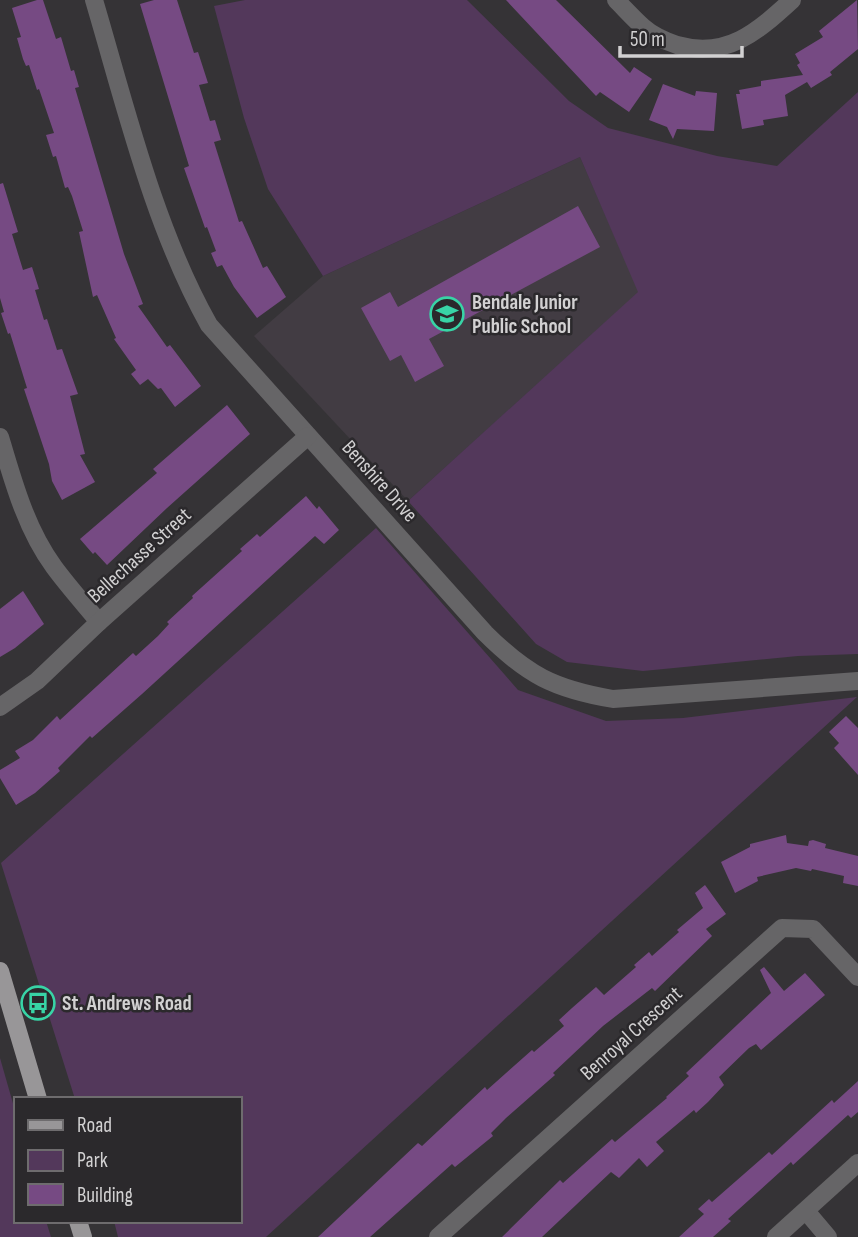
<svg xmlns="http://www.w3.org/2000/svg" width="858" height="1237" font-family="'Sofia Sans Condensed',sans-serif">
	<rect width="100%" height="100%" fill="#353336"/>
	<!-- built -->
	<polygon fill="#423c43" points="580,157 639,292 408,501 254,336 323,276"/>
	<!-- green -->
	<g fill="#53385b">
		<polygon points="245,0 467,0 569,101 608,128 717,156 777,166 858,92 858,654 798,656 643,671 567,662 536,644 408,501 638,292 580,157 323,276 268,189 244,118 214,6"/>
		<polygon points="376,528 518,690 606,721 683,718 857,697 266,1237 118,1237 114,1221 240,1221 240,1099 75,1099 1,863"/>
		<polygon points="0,1058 16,1114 16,1221 46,1221 51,1237 0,1237"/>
	</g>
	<!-- building -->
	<g fill="#764a83">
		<polygon points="37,0 43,0 56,39 61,37 71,71 74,70 79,87 75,88 124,254 143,304 138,306 167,347 170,345 201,386 175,407 161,388 158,389 148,379 140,385 131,374 136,370 114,339 116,338 97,295 93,297 79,232 83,231 72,196 68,187 65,188 56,156 53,157 46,135 54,133 39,89 37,90 29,65 26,66 23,59 17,38 21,37 12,8"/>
		<polygon points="154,0 177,0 194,53 198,52 208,83 199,85 210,121 215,120 221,140 214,142 239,222 242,221 263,268 267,266 286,297 257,318 234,287 222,265 217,267 211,253 216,251 207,227 205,228 184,168 189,166 140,4"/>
		<polygon points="506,0 556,0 630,73 634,67 652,79 629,112 600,92 596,96"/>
		<polygon points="857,0 858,49 830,72 832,75 811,88 807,82 785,95 788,116 763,120 764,125 742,129 736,94 740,94 739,90 761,86 761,81 803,75 797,65 800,63 795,54 823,37 819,31"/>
		<polygon points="663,84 695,96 696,91 717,93 714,131 677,129 673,139 667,127 649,120"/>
		<polygon points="3,183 18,232 12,234 23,270 32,267 39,289 35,290 44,320 47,319 57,350 62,349 78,394 70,396 85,454 80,455 95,482 62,500 52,481 49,464 24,389 27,388 10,333 8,334 1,313 4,312 0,298 0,184"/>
		<polygon points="578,206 600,247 429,339 444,366 415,382 401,355 390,361 361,308 390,292 398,307"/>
		<polygon points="227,405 250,434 167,508 107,565 95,552 93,554 80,539 157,473 153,469"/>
		<polygon points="306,496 317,509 319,506 339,530 324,544 315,536 142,694 92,738 90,736 58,768 60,771 35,793 16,805 0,778 0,770 20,758 15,751 33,740 57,716 60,720 133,653 136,656 158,636 169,624 167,622 193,598 192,596 242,551 240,549 257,534 260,537"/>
		<polygon points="23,591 44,624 15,648 0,657 0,609"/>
		<polygon points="846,716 858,728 858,775 834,748 839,743 829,732"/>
		<polygon points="786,835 787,843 808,846 809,841 813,840 826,844 825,848 858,856 858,886 843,883 844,876 812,869 811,871 796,868 757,877 758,881 735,893 721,862 750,847 750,844"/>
		<polygon points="705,885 726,914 706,929 712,936 655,991 652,988 603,1026 553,1073 555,1075 506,1118 491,1133 493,1136 455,1167 452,1164 370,1237 318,1237 418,1143 422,1146 485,1087 487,1090 532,1050 534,1052 564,1026 559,1020 572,1008 596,987 604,995 636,967 634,965 649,952 652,956 679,932 677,930 703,908 695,893"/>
		<polygon points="764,967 784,991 805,973 825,995 761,1050 756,1044 749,1048 719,1077 724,1085 708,1102 696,1113 694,1110 656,1142 664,1151 647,1167 639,1158 619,1178 611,1172 542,1237 502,1237 560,1180 563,1183 612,1139 615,1142 667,1098 666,1097 689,1076 686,1073 771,993 760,970"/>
		<polygon points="858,1081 858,1112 851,1118 848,1115 793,1165 791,1162 728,1219 731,1221 713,1237 679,1237 704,1214 698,1209 709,1199 712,1202 769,1152 772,1155 832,1100 834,1103"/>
	</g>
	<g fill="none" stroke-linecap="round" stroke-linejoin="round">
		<!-- minor -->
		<g stroke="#666567" stroke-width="18">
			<path d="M94,0C126,108 154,227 209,325L485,633C527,675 554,689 613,699L858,681"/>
			<path d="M616,0C625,9 634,19 643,27C653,36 665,41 677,45C727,59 757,32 792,0"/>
			<path d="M0,437C13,481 26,529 54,567C68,586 84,604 99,622"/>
			<polyline points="0,707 37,681 99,622 308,436"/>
			<polyline points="806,1211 828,1237"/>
			<polyline points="438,1237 782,928 813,929 858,977"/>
			<polyline points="776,1237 858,1163"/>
		</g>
		<!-- major -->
		<g stroke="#989698" stroke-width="18">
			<polyline points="0,971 38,1099"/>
			<polyline points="78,1221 83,1237"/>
		</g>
	</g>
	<!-- icons -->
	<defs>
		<symbol id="school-ring" viewBox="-11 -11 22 22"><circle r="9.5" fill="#2b292c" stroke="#38d4a6" stroke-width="1.5"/><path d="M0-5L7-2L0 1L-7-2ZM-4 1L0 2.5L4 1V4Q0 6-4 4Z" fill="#38d4a6"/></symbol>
		<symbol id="bus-ring" viewBox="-11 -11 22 22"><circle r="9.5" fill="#2b292c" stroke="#38d4a6" stroke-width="1.5"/><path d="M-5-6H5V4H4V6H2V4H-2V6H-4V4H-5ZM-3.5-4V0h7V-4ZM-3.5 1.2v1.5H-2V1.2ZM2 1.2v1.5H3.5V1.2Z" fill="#38d4a6"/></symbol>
	</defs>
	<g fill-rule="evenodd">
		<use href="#school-ring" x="428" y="295" width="38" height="38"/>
		<use href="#bus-ring" x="19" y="984" width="38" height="38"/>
	</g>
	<g text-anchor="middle" stroke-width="5" stroke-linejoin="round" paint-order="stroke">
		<!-- poi labels -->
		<g font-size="21" font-weight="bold" fill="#d2d1d2" stroke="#2b292c" text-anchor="start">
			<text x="472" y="309">Bendale Junior<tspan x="472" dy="24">Public School</tspan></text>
			<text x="62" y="1010">St. Andrews Road</text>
		</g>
		<!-- street labels -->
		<g font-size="21" fill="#d2d1d2" stroke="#2b292c">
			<text transform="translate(380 481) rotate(48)" y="7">Benshire Drive</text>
			<text transform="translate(139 555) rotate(-42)" y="7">Bellechasse Street</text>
			<text transform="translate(631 1033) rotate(-42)" y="7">Benroyal Crescent</text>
		</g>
	</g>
	<!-- legend -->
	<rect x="14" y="1097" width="228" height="126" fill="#2b292c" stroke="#6e6c6e" stroke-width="2"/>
	<rect x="28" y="1120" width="35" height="10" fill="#989698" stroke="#6e6c6e" stroke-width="2"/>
	<text x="77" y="1132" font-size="21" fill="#d2d1d2">Road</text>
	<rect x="28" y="1150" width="35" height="21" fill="#53385b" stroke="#6e6c6e" stroke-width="2"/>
	<text x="77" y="1167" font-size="21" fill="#d2d1d2">Park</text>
	<rect x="28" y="1184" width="35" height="21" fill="#764a83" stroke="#6e6c6e" stroke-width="2"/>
	<text x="77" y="1202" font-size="21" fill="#d2d1d2">Building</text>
	<!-- scale -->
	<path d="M620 46v10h122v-10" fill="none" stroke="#d2d1d2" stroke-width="3.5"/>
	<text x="630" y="46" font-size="21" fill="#d2d1d2" stroke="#2b292c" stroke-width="5" paint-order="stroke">50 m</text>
</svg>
